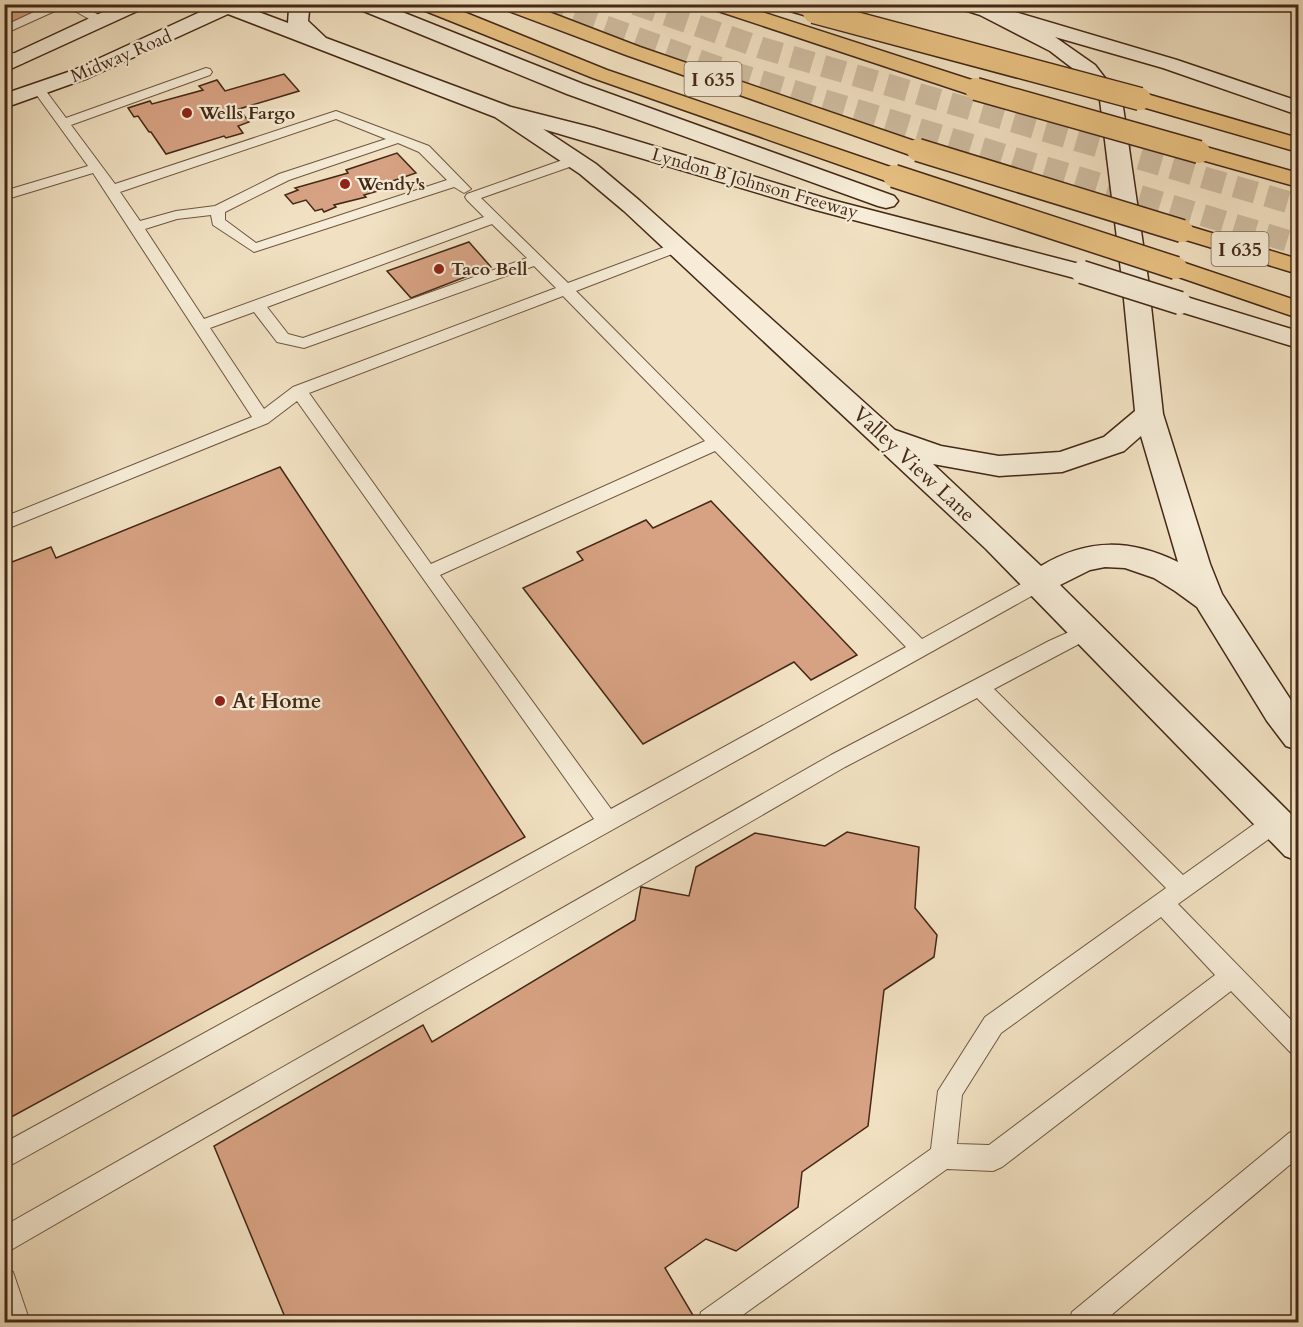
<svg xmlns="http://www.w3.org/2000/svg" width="1303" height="1327" font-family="Cardo,serif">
	<rect width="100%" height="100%" fill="#f1e1c2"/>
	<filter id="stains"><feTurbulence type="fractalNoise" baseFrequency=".00333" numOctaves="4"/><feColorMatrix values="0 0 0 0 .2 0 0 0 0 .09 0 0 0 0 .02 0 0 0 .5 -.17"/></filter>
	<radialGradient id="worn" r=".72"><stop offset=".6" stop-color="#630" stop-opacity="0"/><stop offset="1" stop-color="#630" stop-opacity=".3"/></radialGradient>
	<!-- building -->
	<g fill="#d7a283" stroke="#442816" stroke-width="1.5">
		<polygon points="4,4 22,4 38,13 4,27"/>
		<polygon points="284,74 299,91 239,109 249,122 238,126 243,133 226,138 224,136 166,154 151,132 149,132 138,116 134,117 128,108 150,101 152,104 203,90 199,86 217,80 225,91"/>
		<polygon points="397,153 416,173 378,186 381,190 364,195 366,197 334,205 336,207 324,212 322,209 315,211 306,200 293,204 285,195 298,190 295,188 348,173 346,170"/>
		<polygon points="469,242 491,267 411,298 387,271"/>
		<polygon points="280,467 525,837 4,1121 4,565 51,547 56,558"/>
		<polygon points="711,501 857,655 811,680 794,662 643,744 523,588 583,560 577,552 646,520 653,528"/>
		<polygon points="847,832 919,847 915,908 937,935 934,957 884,990 868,1126 802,1172 798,1207 736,1251 706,1239 665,1268 697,1322 287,1322 214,1146 423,1025 432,1042 635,920 641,887 689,896 696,867 755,833 825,846"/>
	</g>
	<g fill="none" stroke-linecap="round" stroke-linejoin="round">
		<!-- highway-tunnel -->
		<g stroke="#cebca0" stroke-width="22" stroke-dasharray="22 11" stroke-linecap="butt">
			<polyline points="543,4 731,72 1298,244"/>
			<polyline points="635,4 762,48 1298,205"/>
		</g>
		<defs>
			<g id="lane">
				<polygon points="51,4 81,4 108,21 106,24 98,24 66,6 4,34 4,26"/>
				<polygon points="1267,4 1288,4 1298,7 1298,14"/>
				<polygon points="4,48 22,58 24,61 22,64 14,64 4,58"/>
				<path d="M206,68L210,69L212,72L210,75L71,125L115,184L336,111L429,146L471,189L464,193L454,187L254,252L213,225L211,215L177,219L145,229L204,319L484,217L467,200L465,197L467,194L571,157H581L583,160L581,163L481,198L568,283L670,245H680L682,248L680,251L576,291L922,639L1032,578L1039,576L1046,578L1048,583L1046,588L4,1169V1143L594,819L297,401L268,423L4,530V517L252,417L93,173L4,200V191L88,166L33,90L35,87H43L66,118ZM336,119L386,139L279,174L215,206L176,211L140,221L120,192ZM398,143L419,152L447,180L256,243L225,220V212L289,180ZM492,224L527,258L303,338L288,334L267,307ZM534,266L556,288L293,387L264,409L210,328L254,312L277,342L304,348ZM563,296L705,441L431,564L309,393ZM715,451L906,647L611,809L440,575Z"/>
				<path d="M1087,624L1094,626L1097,631L1094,636L994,689L1183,875L1267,815L1275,813L1283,815L1286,822L1283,829L1178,904L1298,1027V1056L1290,1052L1231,991L1002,1167L993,1171L947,1169L733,1322H698L701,1312L931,1149L938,1091L985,1017L1166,888L977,698L845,767L4,1254V1226L831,755L1049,641ZM1161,917L1215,975L989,1145L957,1144L962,1095L1001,1033Z"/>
				<polygon points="1298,1129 1298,1158 1103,1322 1069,1322 1072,1312 1289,1133"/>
				<polygon points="4,1268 13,1272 30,1322 4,1322"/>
			</g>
			<g id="secondary">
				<polygon points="120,4 147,4 144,8 4,72 4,58"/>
				<path d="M209,4H245L243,6L288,23L289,9L292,4H316L309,11L308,21L326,38L511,107L594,128L828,199L1091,267L1095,272L1091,277L1082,280L812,209L543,129L596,164L640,201L895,430L941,446L999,456L1060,452L1104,437L1135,411L1122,279L1100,100L1080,74L1050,51L980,15L958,8L955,4H988L1177,60L1298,101V115L1163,68L1055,37L1095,65L1122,100L1148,279L1163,414L1210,564L1222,594L1298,711V750L1286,746L1267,721L1197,607L1175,591L1154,578L1125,568L1105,567L1090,570L1060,585L1298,821V861L1285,856L986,549L624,211L580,174L495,117L228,14L88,78L4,108V94L74,70L211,7ZM1141,436L1178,562C1130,539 1088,538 1041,566L933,464L999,476L1062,472L1124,451Z"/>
				<polygon points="353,4 382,4 583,84 894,196 898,201 894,206 886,208 878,206 567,94 356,8"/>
				<polygon points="1180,295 1298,331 1298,348 1171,309 1167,303 1171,297"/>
			</g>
			<g id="highway">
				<polygon points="415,4 444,4 607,70 902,171 906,176 902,181 894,183 886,181 593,78 418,8"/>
				<polygon points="498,4 528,4 640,47 926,145 929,150 926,155 918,157 910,155 626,55 501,8"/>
				<polygon points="706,4 737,4 984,84 987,89 984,94 976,95 968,94 709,8"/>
				<path d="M777,4C791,4 815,0 824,12L821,16L814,18L780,8Z"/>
				<polygon points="1140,92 1298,138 1298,152 1132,104 1129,99 1132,94"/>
				<polygon points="1199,145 1298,173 1298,187 1191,157 1188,152 1191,147"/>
				<polygon points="1182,224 1298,259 1298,274 1173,236 1170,231 1173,226"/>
				<polygon points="1176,260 1298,301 1298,318 1167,273 1163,268 1167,263"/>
			</g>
		</defs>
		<!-- lane casing -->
		<use href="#lane" stroke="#6f5641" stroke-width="2"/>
		<!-- secondary casing -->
		<use href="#secondary" stroke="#442816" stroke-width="3"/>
		<!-- highway casing -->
		<use href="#highway" stroke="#442816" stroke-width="3"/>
		<!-- lane -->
		<use href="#lane" fill="#f6ecd7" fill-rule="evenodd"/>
		<!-- secondary -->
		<use href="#secondary" fill="#f6ecd7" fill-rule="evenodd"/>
		<!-- highway -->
		<use href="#highway" fill="#e8c081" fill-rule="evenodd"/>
		<defs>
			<polyline id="secondary-bridge" points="1082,272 1180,303"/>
			<g id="highway-bridge">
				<polyline points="814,12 1140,99"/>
				<polyline points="976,89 1199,152"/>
				<polyline points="918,150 1182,231"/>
				<polyline points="894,176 1176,268"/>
			</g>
		</defs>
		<!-- secondary-bridge casing -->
		<use href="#secondary-bridge" stroke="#442816" stroke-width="25" stroke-linecap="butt"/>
		<!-- highway-bridge casing -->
		<use href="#highway-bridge" stroke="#442816" stroke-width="25" stroke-linecap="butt"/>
		<!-- secondary-bridge -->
		<use href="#secondary-bridge" stroke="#f6ecd7" stroke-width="22"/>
		<!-- highway-bridge -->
		<use href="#highway-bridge" stroke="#e8c081" stroke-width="22"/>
	</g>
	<!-- markers -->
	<g fill="#8f2418" stroke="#f6ecd7" stroke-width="2">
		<circle cx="187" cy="113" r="6"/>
		<circle cx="345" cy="184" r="6"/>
		<circle cx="439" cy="269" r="6"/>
		<circle cx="220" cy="701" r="6"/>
	</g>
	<g text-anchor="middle" stroke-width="4.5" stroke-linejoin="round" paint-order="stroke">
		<!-- far-street labels -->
		<g font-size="18" fill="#442816" stroke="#f6ecd7">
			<text transform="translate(121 56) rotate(-23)" y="6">Midway Road</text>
			<text transform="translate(755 183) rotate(16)" y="6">Lyndon B Johnson Freeway</text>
		</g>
		<!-- far-poi labels -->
		<g font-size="18" font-weight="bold" fill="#442816" stroke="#f6ecd7" text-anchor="start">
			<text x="199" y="119">Wells Fargo</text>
			<text x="357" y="190">Wendy's</text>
			<text x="451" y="275">Taco Bell</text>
		</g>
		<!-- shield labels -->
		<g fill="#f6ecd7" stroke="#796350" stroke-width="1.5">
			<rect x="684.5" y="62" width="57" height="34" rx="4.5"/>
			<rect x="1211.5" y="232" width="57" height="34" rx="4.5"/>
		</g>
		<g font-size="20" font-weight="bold" fill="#442816">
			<text x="713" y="86">I 635</text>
			<text x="1240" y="256">I 635</text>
		</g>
		<!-- street labels -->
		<g font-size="21" fill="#442816" stroke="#f6ecd7">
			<text transform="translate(914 464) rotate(43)" y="7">Valley View Lane</text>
		</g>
		<!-- poi labels -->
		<g font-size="21" font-weight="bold" fill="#442816" stroke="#f6ecd7" text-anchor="start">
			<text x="232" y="708">At Home</text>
		</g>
	</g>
	<!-- margin -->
	<rect width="1303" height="1327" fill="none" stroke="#f1e1c2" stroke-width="24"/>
	<rect x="6" y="6" width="1291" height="1315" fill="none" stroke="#442816" stroke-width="3"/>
	<rect x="12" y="12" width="1279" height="1303" fill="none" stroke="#442816" stroke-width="1.5"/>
	<rect width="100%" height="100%" filter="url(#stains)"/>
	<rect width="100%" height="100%" fill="url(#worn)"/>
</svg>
